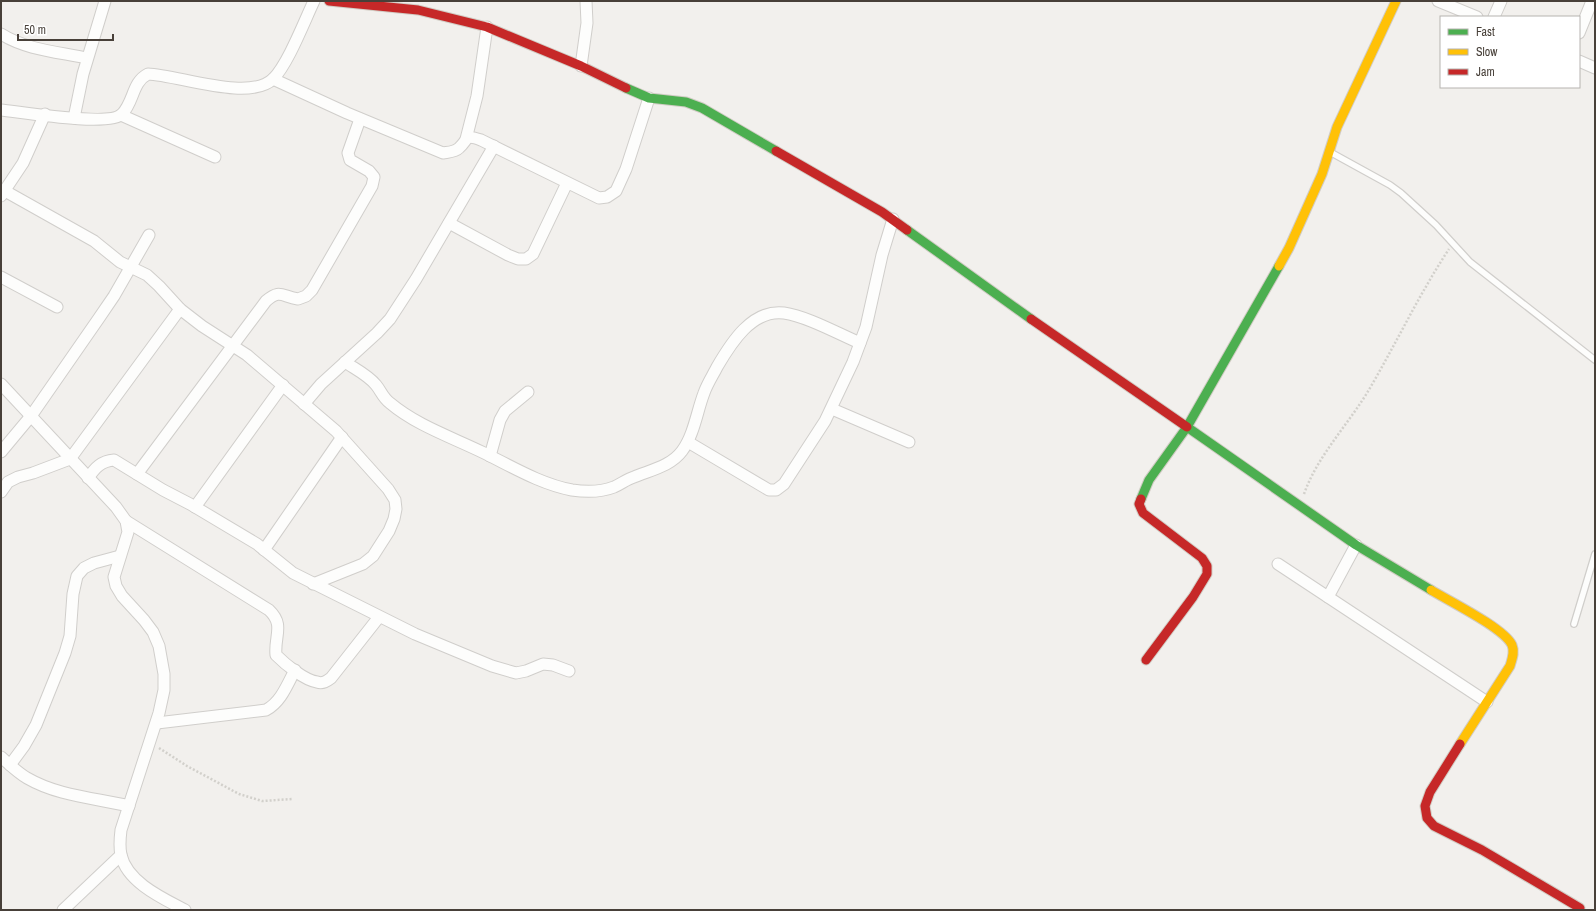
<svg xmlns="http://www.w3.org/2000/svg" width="1596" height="911" font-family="'Archivo Narrow',sans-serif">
	<rect width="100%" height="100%" fill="#f2f0ed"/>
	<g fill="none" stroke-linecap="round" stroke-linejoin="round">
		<defs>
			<g id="lane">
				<polyline points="1330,152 1390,185 1401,193 1436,225 1470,262 1595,360"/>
				<polyline points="1574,624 1595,554"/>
			</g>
			<g id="street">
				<polyline points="1438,1 1477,17"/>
				<polyline points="1494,17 1501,1"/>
				<polyline points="1579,33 1592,1"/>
				<path d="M1,34C26,50 59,52 87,58"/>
				<polyline points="1579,61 1595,68"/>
				<polyline points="581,66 587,23 586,1"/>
				<path d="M273,79L347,113L443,153C449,152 455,152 459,148C469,139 464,134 481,140L599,198L607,197L616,191L626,169L649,98"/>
				<path d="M1,110C21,112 110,127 122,114C134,102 132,82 148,74C178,75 249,102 273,79C288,64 304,22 314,1"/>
				<polyline points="121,115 215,157"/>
				<polyline points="74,118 83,74 105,1"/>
				<polyline points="466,139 477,96 487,27"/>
				<polyline points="5,191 94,241 120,262 147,275 159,286 180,309 202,326 247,355 336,431 388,489 395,500 396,509 394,519 389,531 373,556 363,564 313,584"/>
				<polyline points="1,196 23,163 45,114"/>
				<polyline points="449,223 508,255 518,259 526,259 533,254 567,183"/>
				<polyline points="1,277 57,307"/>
				<path d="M345,362C355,369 368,375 376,385C381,391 383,398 390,403C416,425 451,437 482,452C511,466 540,484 572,490C585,492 601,492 614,487C621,484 627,479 634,477C651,470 671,466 682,451C694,435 697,411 704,393C707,384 713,375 717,367C731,343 752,309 784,313C806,316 839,334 860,343"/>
				<path d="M1,384L116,507L126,521L128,532L114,577L116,586L122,596L144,620L153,632L159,646L164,674V690L159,713L121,830C120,838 119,846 121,855C127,882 162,898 185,910"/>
				<polyline points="304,404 321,384 377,333 390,319 416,279 494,146"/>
				<polyline points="832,409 909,442"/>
				<polyline points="688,442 769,490 776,490 784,484 825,421 853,362 866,327 882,255 893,219"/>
				<polyline points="1,452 31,416 99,318 114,296 149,235"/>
				<polyline points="490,456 500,420 505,411 528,392"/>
				<path d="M137,474L266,301C280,289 281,296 298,299L306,296L312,290L372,186L374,177L369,171L350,160L348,153L360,119"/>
				<path d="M88,478C95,468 101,461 114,460L163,490L190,504L257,544L293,573L415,634L492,666L516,673L526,671L543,664L553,665L569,671"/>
				<polyline points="1,492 8,482 18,477 33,473 70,459 180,309"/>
				<polyline points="195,507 283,385"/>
				<path d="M126,521L269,610C285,625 274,636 276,655C285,664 304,680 317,682C323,684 327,681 331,678L379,617"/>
				<polyline points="264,550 342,437"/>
				<polyline points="1278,564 1487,702"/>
				<polyline points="1328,597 1356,545"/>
				<path d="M157,723L266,710C281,702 287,685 295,670"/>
				<path d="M1,757C9,764 18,773 27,778C58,796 95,798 129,806"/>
				<polyline points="10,765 24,746 36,725 65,653 70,636 73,594 77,576 84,568 94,563 120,556"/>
				<polyline points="63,910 121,855"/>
			</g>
			<g id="fast">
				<polyline points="626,88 649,98 686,102 702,108 776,151"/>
				<polyline points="907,230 1031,319"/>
				<polyline points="1187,427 1356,545 1431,590"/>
				<polyline points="1141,499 1149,480 1187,427 1279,266"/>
			</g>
			<g id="slow">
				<polyline points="1279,266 1289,248 1322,174 1337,127 1396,1"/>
				<path d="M1431,590C1449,601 1504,628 1512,645C1515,652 1512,659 1510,666L1460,744"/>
			</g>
			<g id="jam">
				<polyline points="329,1 418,10 487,27 581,66 626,88"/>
				<polyline points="776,151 882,212 907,230"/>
				<polyline points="1031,319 1187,427"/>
				<polyline points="1141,499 1139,504 1143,513 1202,558 1207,566 1207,574 1193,597 1146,660"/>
				<polyline points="1460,744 1430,792 1425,806 1427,818 1434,826 1482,850 1580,908"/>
			</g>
		</defs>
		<!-- lane casing -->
		<use href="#lane" stroke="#d0cecb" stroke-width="8"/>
		<!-- street casing -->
		<use href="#street" stroke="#d0cecb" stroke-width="13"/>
		<!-- fast casing -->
		<use href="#fast" stroke="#d1ccc4" stroke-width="11"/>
		<!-- slow casing -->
		<use href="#slow" stroke="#d1ccc4" stroke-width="11"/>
		<!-- jam casing -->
		<use href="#jam" stroke="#d1ccc4" stroke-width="11"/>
		<!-- path -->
		<g stroke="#d2d0cb" stroke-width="2.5" stroke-dasharray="2 2" stroke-linecap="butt">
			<path d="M1304,494C1317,457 1346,427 1367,393C1395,346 1418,296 1449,249"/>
			<polyline points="159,748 187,766 239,794 262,801 293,799"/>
		</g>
		<!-- lane -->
		<use href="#lane" stroke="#fdfdfc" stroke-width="5.5"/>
		<!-- street -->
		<use href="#street" stroke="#fdfdfc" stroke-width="11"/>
		<!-- fast -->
		<use href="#fast" stroke="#4caf50" stroke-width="9"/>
		<!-- slow -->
		<use href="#slow" stroke="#ffc107" stroke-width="9"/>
		<!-- jam -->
		<use href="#jam" stroke="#c62828" stroke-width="9"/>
	</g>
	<!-- border -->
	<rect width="1596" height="911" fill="none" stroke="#484039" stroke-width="4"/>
	<!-- legend -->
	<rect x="1440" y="16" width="140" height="72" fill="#ffffff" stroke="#b6b3b0"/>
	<rect x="1448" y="29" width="20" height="6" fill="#4caf50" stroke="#b6b3b0"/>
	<text x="1476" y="36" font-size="12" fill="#484039">Fast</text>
	<rect x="1448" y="49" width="20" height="6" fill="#ffc107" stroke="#b6b3b0"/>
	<text x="1476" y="56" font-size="12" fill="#484039">Slow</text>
	<rect x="1448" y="69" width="20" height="6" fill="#c62828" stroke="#b6b3b0"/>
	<text x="1476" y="76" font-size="12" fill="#484039">Jam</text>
	<!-- scale -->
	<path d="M18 34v6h95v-6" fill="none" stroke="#484039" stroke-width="2"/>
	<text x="24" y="34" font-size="12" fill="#484039" stroke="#ffffff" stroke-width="3" paint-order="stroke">50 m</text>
</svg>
